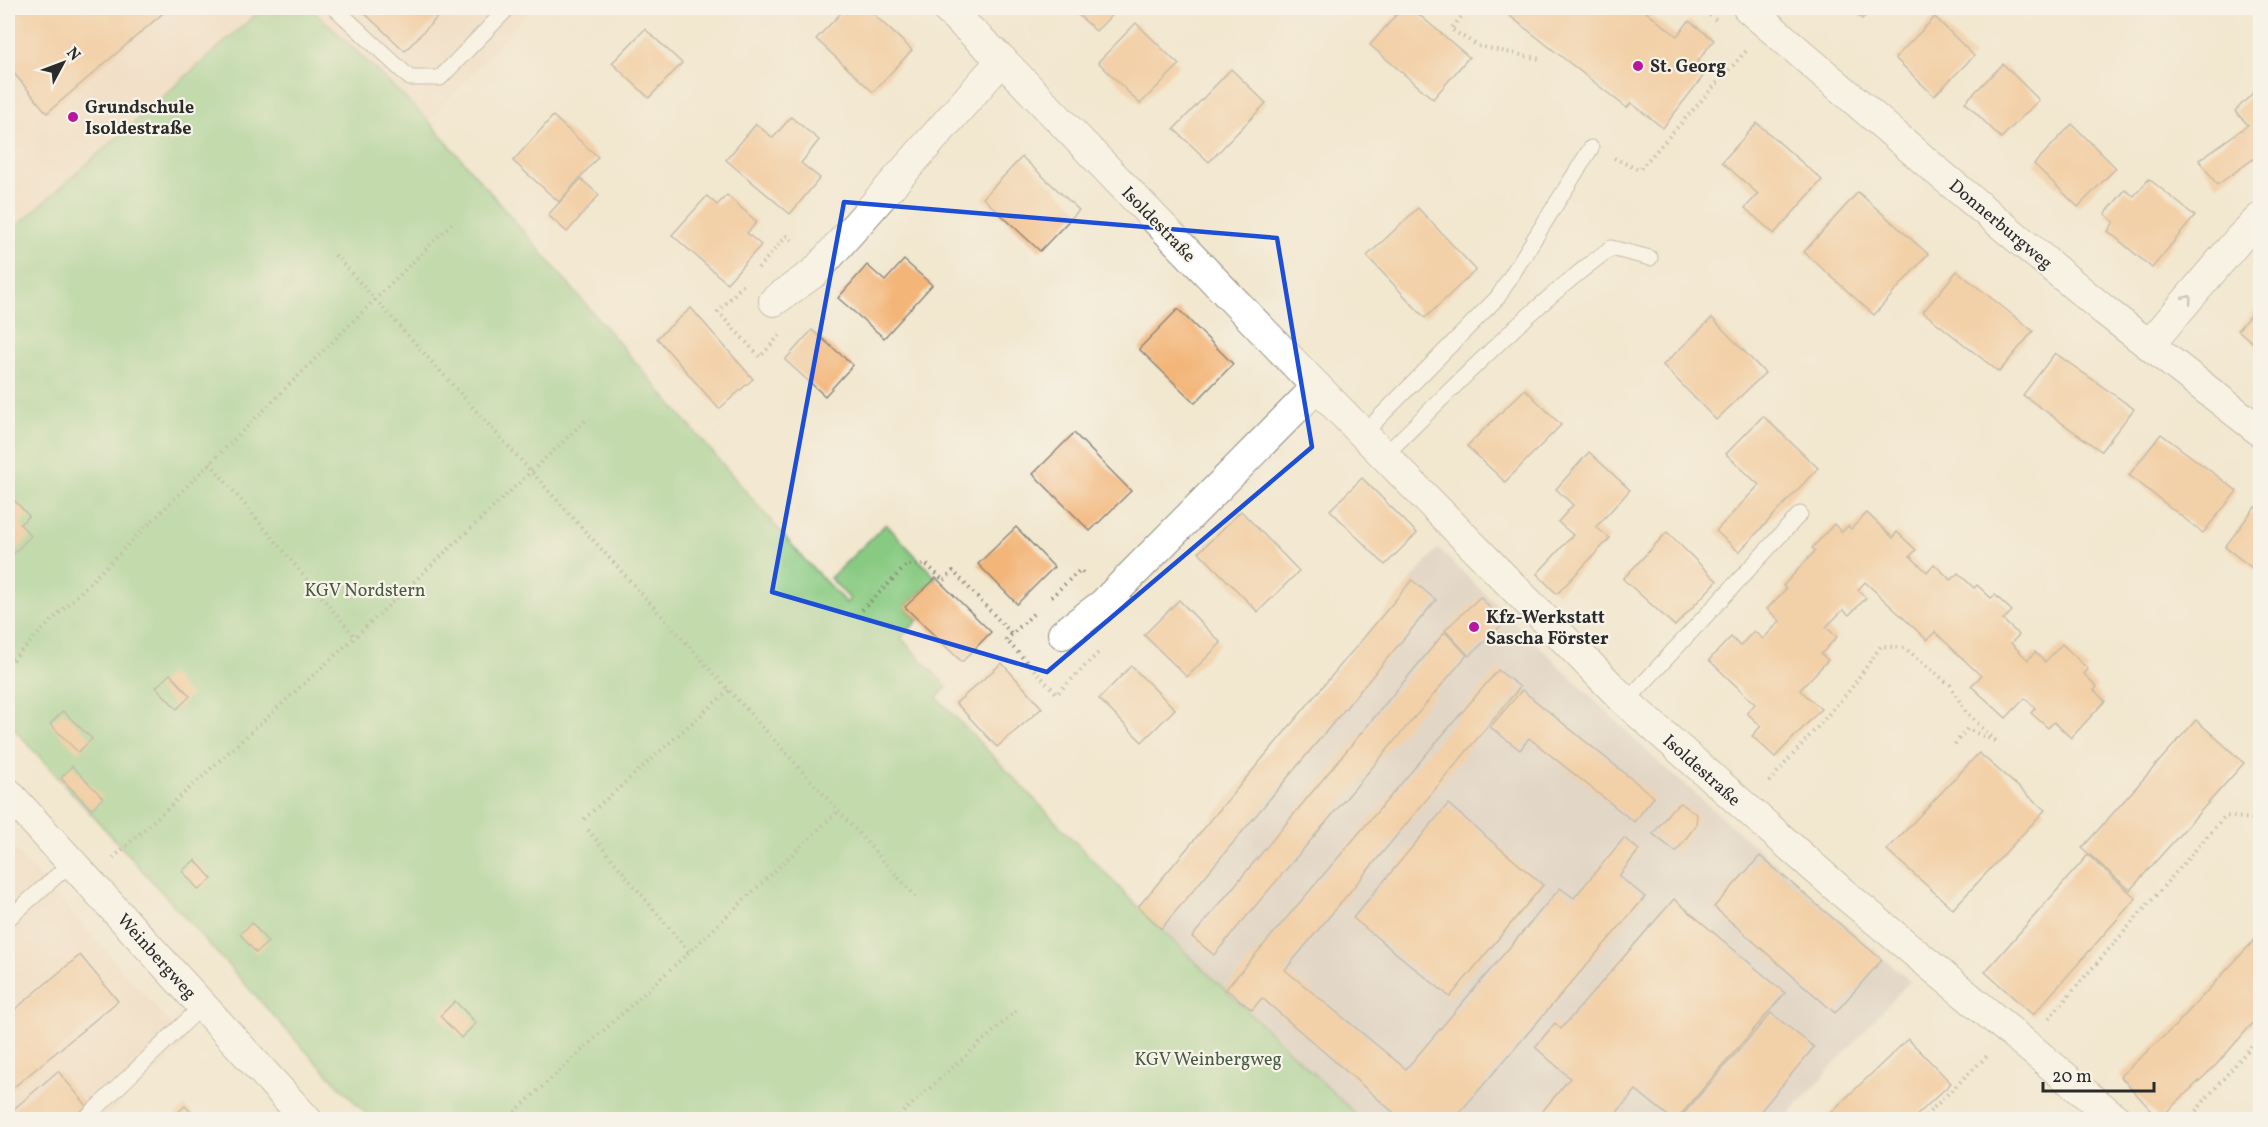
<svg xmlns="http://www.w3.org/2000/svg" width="2268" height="1127" font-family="Vollkorn,serif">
	<rect width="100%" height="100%" fill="#f7f3e8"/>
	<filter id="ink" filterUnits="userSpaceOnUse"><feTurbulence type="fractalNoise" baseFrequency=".0167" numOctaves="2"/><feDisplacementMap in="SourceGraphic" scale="12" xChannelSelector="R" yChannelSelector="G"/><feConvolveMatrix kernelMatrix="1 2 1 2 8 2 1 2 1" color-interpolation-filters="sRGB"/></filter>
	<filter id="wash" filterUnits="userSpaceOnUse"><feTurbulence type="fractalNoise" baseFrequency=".008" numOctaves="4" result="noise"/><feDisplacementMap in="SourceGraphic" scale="24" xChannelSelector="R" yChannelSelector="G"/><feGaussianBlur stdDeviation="1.35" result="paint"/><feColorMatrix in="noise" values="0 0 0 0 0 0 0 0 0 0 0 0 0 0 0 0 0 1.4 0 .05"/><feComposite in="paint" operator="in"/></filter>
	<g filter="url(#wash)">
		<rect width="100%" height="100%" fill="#f2e7cf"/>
		<!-- built -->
		<g fill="#f1d5bd">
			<polygon points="8,8 263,8 11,231 8,227"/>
			<polygon points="311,8 533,8 429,121"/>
			<polygon points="8,842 187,1042 103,1119 8,1119"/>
		</g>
		<!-- industrial -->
		<polygon fill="#cec1ba" points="1438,548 1653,757 1910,981 1785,1119 1361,1119 1138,907"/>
		<!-- green -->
		<polygon fill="#88ca82" stroke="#5a7a56" stroke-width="1.5" points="263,8 311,8 429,121 803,558 846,603 850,599 830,578 886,524 936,578 905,607 918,620 901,638 947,687 937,698 1138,907 1361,1119 371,1119 300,1045 8,722 8,234"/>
		<g id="blocks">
			<!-- building -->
			<g fill="#f3b578">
				<polygon points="8,8 169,8 47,113 8,66"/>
				<polygon points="359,8 446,8 405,51"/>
				<polygon points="846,8 867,8 912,50 873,92 816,39"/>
				<polygon points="1071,8 1119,8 1096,31"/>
				<polygon points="1402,8 1411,8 1469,57 1433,99 1370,45"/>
				<polygon points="1510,8 1641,8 1677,36 1689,21 1714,40 1697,62 1708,70 1663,128 1631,103 1627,108 1506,13"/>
				<polygon points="1852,8 1874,8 1862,19"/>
				<polygon points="1935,17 1974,56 1934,96 1895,58"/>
				<polygon points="1136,23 1179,65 1140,104 1098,62"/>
				<polygon points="645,29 682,63 649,98 612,63"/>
				<polygon points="2003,64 2039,100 2001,138 1965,102"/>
				<polygon points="1231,69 1266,103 1209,162 1174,129"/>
				<polygon points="2260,86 2260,154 2217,185 2199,160 2248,125 2235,111"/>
				<polygon points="553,116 598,157 559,202 513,161"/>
				<polygon points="791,117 819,140 801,163 820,178 790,214 726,160 756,124 773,138"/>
				<polygon points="1757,123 1822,180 1774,234 1745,208 1758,194 1722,162"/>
				<polygon points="2072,124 2116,168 2078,207 2034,164"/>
				<polygon points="1022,157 1079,210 1040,251 983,198"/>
				<polygon points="581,179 599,195 567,232 548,215"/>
				<polygon points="2149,179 2195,216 2152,268 2108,231 2114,222 2105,214 2125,190 2134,196"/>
				<polygon points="1858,192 1928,254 1874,315 1804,252"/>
				<polygon points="727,195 757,222 747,233 761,245 727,283 672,235 707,196 717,205"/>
				<polygon points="1418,208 1476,270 1425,318 1367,256"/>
				<polygon points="904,260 932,285 884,338 838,298 867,265 885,281"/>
				<polygon points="1957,271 2033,331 1999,372 1923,312"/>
				<polygon points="2260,303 2260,349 2238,330"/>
				<polygon points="691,308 753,379 719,409 657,338"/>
				<polygon points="1178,309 1233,364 1195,403 1139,349"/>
				<polygon points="1712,318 1765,373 1716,420 1663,365"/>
				<polygon points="812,330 853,365 825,396 785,360"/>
				<polygon points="2055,353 2134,409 2101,451 2023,395"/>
				<polygon points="1525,389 1561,425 1505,482 1467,446"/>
				<polygon points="1763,416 1818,468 1739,552 1716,531 1759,485 1726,454"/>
				<polygon points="1074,433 1131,491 1090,531 1033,474"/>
				<polygon points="2161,434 2237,491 2203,533 2129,475"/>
				<polygon points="1589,452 1630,490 1596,527 1610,538 1557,594 1537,574 1573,535 1558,522 1573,505 1556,489"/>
				<polygon points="1362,478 1417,533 1385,565 1330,510"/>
				<polygon points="14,500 29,516 20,524 31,536 8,559 8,506"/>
				<polygon points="2255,507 2260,512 2260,574 2225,547"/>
				<polygon points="1241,511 1299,571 1258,612 1199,552"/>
				<polygon points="1867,513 1893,538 1897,532 1916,550 1910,556 1927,572 1934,564 1951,580 1958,573 1974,588 1977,585 1991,598 1995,595 2012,611 2003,620 2019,635 2011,643 2028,660 2035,652 2045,662 2062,644 2088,669 2084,674 2097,687 2094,690 2105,701 2071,738 2054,722 2048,728 2031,713 2035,708 2025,698 2006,718 1971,686 1981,676 1935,632 1927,640 1865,582 1858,590 1866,598 1849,615 1843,610 1826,627 1837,637 1821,654 1828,660 1800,690 1821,709 1775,757 1752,736 1761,726 1747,713 1755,704 1709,660 1731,637 1740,646 1754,631 1763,639 1780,621 1767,609 1786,589 1783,586 1815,551 1812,548 1834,524 1842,532 1848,526 1851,529"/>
				<polygon points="1016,527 1054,567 1017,604 978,564"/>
				<polygon points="1667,532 1717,581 1675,626 1623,579"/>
				<polygon points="936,578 991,632 962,662 905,607"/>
				<polygon points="1412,580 1436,600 1161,929 1138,907"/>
				<polygon points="1480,597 1504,623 1469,656 1445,630"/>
				<polygon points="1179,600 1221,643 1187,677 1144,635"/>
				<polygon points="1445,632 1467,655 1214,955 1192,937"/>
				<polygon points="1002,663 1042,708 997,747 956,703"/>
				<polygon points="1131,666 1175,709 1142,742 1099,699"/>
				<polygon points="1498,670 1520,687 1285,970 1406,1069 1560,888 1574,898 1624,838 1639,850 1619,876 1645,897 1454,1119 1401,1119 1262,998 1252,1010 1226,989"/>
				<polygon points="170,674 190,696 177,709 156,687"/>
				<polygon points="1522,690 1654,797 1634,822 1529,738 1520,750 1490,727"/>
				<polygon points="63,711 92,739 78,752 50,724"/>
				<polygon points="2196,720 2244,763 2130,890 2082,848"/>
				<polygon points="1979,753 2045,810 1953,909 1887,850"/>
				<polygon points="72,766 103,798 91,809 61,778"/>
				<polygon points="1681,803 1697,815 1696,825 1676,852 1653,834 1671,810"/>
				<polygon points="1448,804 1543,885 1450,997 1353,918"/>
				<polygon points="2088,855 2136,898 2033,1015 1985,972"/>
				<polygon points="1760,856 1882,960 1835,1013 1714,907"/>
				<polygon points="195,860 212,879 199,890 182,871"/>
				<polygon points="1674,899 1785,993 1677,1119 1672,1119 1636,1090 1611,1119 1536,1119 1570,1078 1535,1047 1555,1023 1561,1029"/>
				<polygon points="252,923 268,942 256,953 240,934"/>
				<polygon points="2260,934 2260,1015 2216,1065 2159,1119 2120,1076 2175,1026"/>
				<polygon points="80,955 118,1001 8,1092 8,1015"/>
				<polygon points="455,1001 476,1023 461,1038 440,1016"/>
				<polygon points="1771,1013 1814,1047 1754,1119 1679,1119"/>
				<polygon points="1908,1039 1951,1083 1913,1119 1824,1119"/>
				<polygon points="58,1071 87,1106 72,1119 8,1119 8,1114"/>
				<polygon points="185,1106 198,1119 171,1119"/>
			</g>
		</g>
	</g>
	<g filter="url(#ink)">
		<use href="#blocks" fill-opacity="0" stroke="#8e897d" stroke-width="1.5"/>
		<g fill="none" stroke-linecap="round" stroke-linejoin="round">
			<defs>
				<g id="lane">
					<polyline points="335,8 410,78 440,78 508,8"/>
					<polyline points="1363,434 1498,297 1591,148"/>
					<path d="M1384,456C1457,384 1529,308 1611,248L1650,258"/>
					<polyline points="1626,702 1800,514"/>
					<polyline points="8,919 71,863"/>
					<polyline points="84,1120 202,1006"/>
				</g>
				<g id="street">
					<polyline points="946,8 1002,60 1317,387 1626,702 1843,893 2117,1120"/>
					<polyline points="1748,8 1932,167 2104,310 2260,431"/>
					<polyline points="774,301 815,272 1002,60"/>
					<polyline points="2150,344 2240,238 2260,218"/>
					<polyline points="1063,634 1103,604 1317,387"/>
					<polyline points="8,793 307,1120"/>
				</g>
			</defs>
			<!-- lane casing -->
			<use href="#lane" stroke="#8e897d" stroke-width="17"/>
			<!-- street casing -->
			<use href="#street" stroke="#8e897d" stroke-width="32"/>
			<!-- path -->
			<g stroke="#8e897d" stroke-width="4" stroke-dasharray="1.5 4.5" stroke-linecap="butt">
				<polyline points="1469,8 1451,29 1478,46 1540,59"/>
				<polyline points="1700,8 1716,20"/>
				<polyline points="1614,158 1639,170 1746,51"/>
				<polyline points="335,255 919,900"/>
				<polyline points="758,268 787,236 795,243"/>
				<polyline points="743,285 718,312 760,357 780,335"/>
				<polyline points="210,463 355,637"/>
				<polyline points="1051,597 1080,570 1085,575"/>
				<polyline points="862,610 907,565 926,564 944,581 953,571 1012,634"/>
				<polyline points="1033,614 1006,640 1057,694 1098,653"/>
				<polyline points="8,664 452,223"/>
				<polyline points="1769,782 1850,690 1881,646 1905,648 1950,685 1966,712 1997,742 1967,729 1953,746"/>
				<polyline points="584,819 729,690"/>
				<polyline points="588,830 689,952"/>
				<polyline points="113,858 355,637 586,420"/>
				<polyline points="2049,1018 2225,816 2260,820"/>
				<polyline points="506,1120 689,952 838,811"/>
				<polyline points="894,1120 1017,1010"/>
				<polyline points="1921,1120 1988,1055"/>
				<polyline points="2188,1120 2260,1036"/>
			</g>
			<!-- lane -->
			<use href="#lane" stroke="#fff" stroke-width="15"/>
			<!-- street -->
			<use href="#street" stroke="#fff" stroke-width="30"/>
		</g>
		<!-- one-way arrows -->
		<defs><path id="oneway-chevron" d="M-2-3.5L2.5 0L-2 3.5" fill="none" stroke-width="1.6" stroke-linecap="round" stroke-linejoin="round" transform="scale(1.5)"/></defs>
		<use stroke="#a0a0a0" href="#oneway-chevron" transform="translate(2188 299) rotate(-50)"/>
	</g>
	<!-- marked area -->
	<path d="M0 0H2268V1127H0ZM844,202L1277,238L1312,447L1047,672L772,592Z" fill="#f2e7cf" fill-opacity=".55" fill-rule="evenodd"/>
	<path fill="none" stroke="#1d4ed8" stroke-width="4.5" stroke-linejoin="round" d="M844,202L1277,238L1312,447L1047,672L772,592Z"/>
	<!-- markers -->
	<g fill="#b5179e" stroke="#f7f3e8" stroke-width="2">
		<circle cx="1638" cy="66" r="6"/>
		<circle cx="73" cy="117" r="6"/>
		<circle cx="1474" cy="627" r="6"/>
	</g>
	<g text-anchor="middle" stroke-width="4.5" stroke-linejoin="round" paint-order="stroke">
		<!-- poi labels -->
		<g font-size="18" font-weight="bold" fill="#2b2b2b" stroke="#f7f3e8" text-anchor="start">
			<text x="1650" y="72">St. Georg</text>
			<text x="85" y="113">Grundschule<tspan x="85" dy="21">Isoldestraße</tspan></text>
			<text x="1486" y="623">Kfz-Werkstatt<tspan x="1486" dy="21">Sascha Förster</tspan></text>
		</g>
		<!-- street labels -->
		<g font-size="18" fill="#2b2b2b" stroke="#f7f3e8">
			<text transform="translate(1159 224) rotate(46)" y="6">Isoldestraße</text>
			<text transform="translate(2001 224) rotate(40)" y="6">Donnerburgweg</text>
			<text transform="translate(1702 770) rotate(42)" y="6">Isoldestraße</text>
			<text transform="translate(157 956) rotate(48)" y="6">Weinbergweg</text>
		</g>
		<!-- park labels -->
		<g font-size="18" fill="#475b45" stroke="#f7f3e8">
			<text x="365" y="596">KGV Nordstern</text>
			<text x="1208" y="1065">KGV Weinbergweg</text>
		</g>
	</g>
	<!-- margin -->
	<rect width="2268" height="1127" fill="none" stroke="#f7f3e8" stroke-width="30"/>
	<!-- north arrow -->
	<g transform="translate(63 63) rotate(49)" stroke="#f7f3e8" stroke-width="4.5" paint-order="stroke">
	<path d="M0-4.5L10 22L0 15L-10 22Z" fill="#2b2b2b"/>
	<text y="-9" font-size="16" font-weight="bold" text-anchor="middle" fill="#2b2b2b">N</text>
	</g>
	<!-- scale -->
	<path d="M2043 1082v9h111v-9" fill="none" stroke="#2b2b2b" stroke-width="3"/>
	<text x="2052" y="1082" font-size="18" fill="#2b2b2b" stroke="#f7f3e8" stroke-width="4.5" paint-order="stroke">20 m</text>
</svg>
